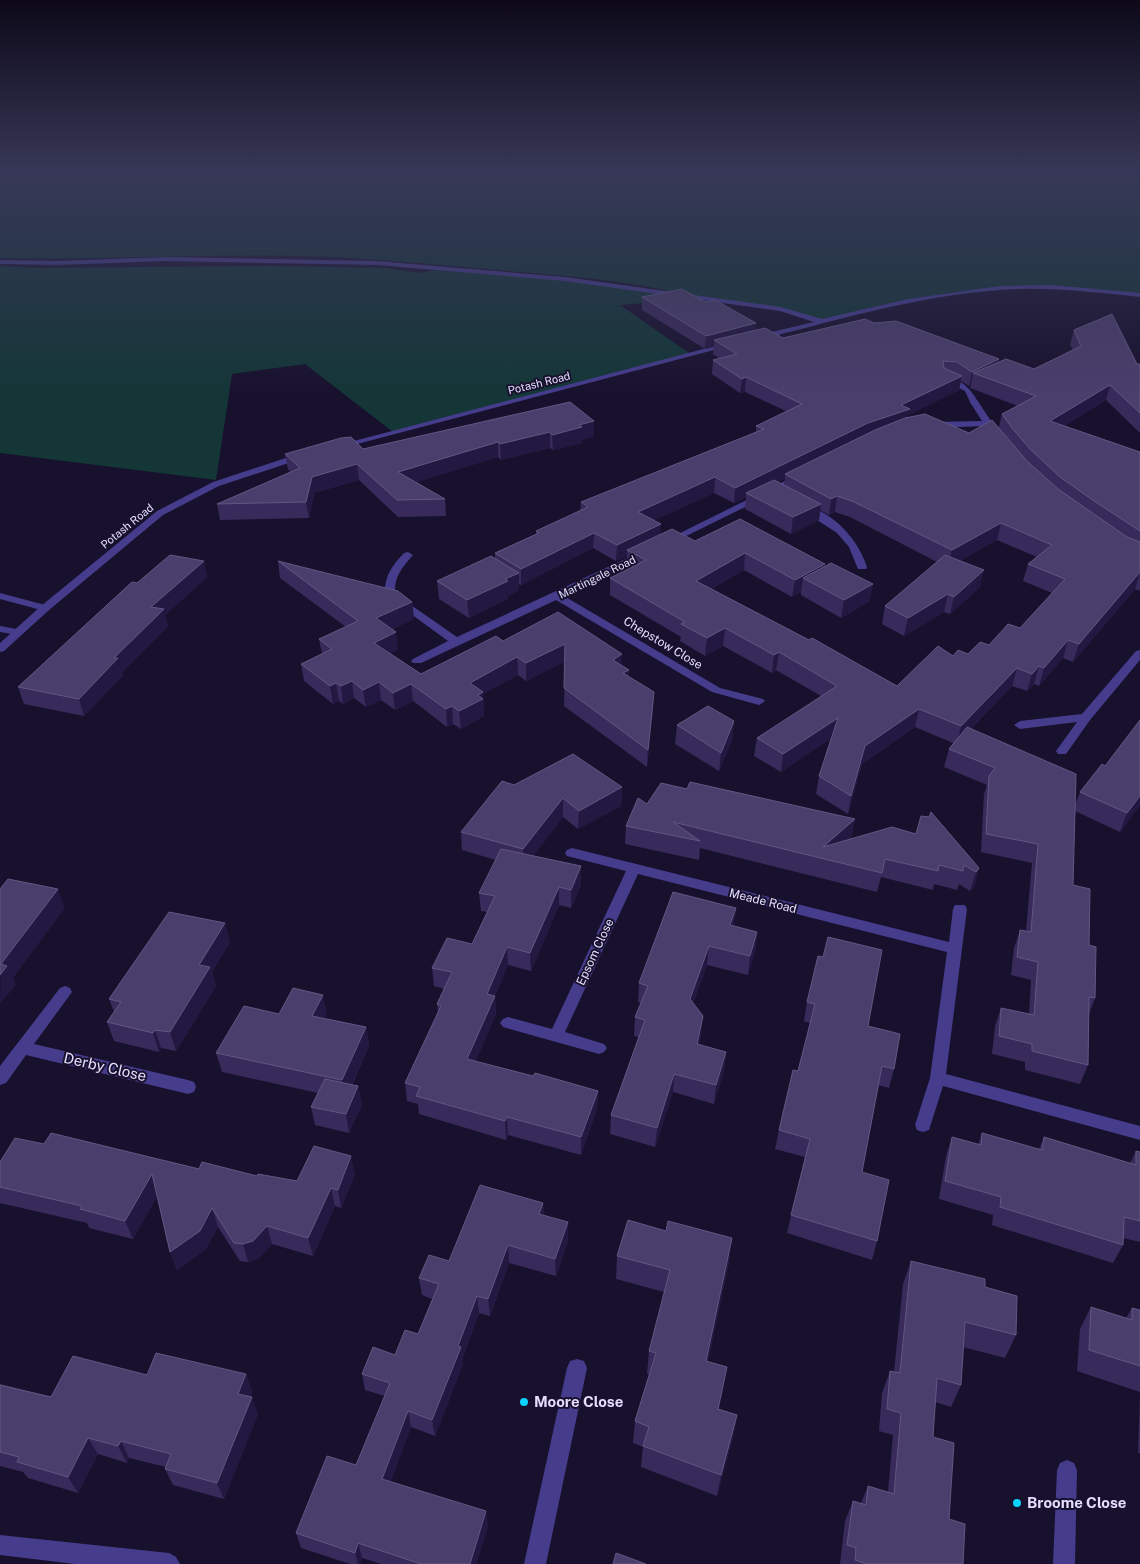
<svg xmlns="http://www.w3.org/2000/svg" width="1140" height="1564" font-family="'Public Sans',sans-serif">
	<rect width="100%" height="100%" fill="#18112d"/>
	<!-- green -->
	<path fill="#143637" d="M0,174H1140V295L1025,287L928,298L823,322L781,309L698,299L620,305L692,355L393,432L305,364L232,374L216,480L0,453V266L43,268L270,266L386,268L418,273L442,269L565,279L692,297C628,279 564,276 498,270C430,264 363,257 295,256C196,254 98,260 0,258Z"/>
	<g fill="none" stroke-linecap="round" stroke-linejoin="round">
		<!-- lane -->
		<g fill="#453c8c" fill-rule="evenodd">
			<path d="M942,376C958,375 972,390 978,402L977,404H971L965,391L942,380Z"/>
			<polygon points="0,593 49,606 50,608 45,611 0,599"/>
			<polygon points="0,626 22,630 23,632 18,635 0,632"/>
		</g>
		<!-- street -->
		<g fill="#453c8c" fill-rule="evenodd">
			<path d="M166,257L377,261L565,277L781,307L822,319L908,299L1000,286L1052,285L1140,293V297C1100,293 1059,288 1019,289C930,292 843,319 758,340H755V336L814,322L780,311L565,281L377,265L166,261L57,265L0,264V260L57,261Z"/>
			<polygon points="726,343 733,345 342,448 335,446"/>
			<polygon points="971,400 977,400 995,427 994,429 988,429 986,426 931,428 927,425 931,422 982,421 970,402"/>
			<polygon points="301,453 305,456 304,458 219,486 163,515 49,610 4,651 0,652 0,643 41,606 157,511 213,482"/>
			<polygon points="799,474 802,475 802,479 672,543 666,543 664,541"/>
			<path d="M805,505C834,513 858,539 867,567L866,569H858L849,547L837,533L802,510V506Z"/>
			<path d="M408,552L413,555C402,568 394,576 395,594L457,637L636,554H644V558L564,596L720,688L763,699L765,701L759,705L712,692L556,600L421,663H413L411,661L413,659L448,641L385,595C384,576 392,566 404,553Z"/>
			<polygon points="1140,650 1140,660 1090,720 1066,754 1058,754 1056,751 1077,722 1020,729 1014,725 1020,721 1082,714 1136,651"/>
			<polygon points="572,848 949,942 953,909 955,905 965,905 967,909 946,1074 1140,1126 1140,1140 943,1086 929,1130 923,1132 917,1130 915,1125 930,1078 947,952 638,874 565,1032 604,1044 607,1048 604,1052 599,1054 503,1027 500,1023 503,1019 508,1017 552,1029 626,871 567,856 565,853 567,850"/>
			<polygon points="65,986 70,988 72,992 34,1044 188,1080 194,1082 196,1087 194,1092 188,1094 26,1055 6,1083 0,1085 0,1066 60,988"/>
			<polygon points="577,1359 584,1361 587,1368 546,1564 524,1564 567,1368 570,1361"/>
			<polygon points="1067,1460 1074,1463 1077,1470 1075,1564 1053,1564 1057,1470 1060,1463"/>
			<polygon points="0,1535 169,1553 176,1557 180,1564 75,1564 0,1555"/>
		</g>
	</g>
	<!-- wall -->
	<g fill="#382a5a" fill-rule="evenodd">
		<path d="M642,297L705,302L756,323L755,331L783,338L874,323L998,362L1034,369L1073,350L1070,345L1074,330L1137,364H1140V433L1106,400L1064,426L1140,452V591L1135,589L1073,662L1063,658L1039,686L1034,684L1027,691L1012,686L971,729L1075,806L1080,792L1140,805L1120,832L1075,811L1073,885L1089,945L1095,998L1089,1014L1088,1065L1080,1084L1025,1070V1062L992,1054L995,1026L1001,1008L1029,1014L1031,980L1011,975L1014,948L1020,930L1026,931L1032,863L981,852L984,794L987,785L944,767L949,749L953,743L915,727L862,764L848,814L816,794L819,776L831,738L781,772L754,756L757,738L821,696L776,670L772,673L723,646L705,656L680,641L681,637L610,595V578L629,569L626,567L627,556L616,561L593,548L521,585L519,584V590L508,596V599L469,618L439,599L437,581L495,559V553L536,534V531L580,511L581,502L756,433V426L786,411L745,392L740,393L712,374L713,360L720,359L713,354L714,347L705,349L642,310ZM961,381L969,386L971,385L970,388L1018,406L1002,414L999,427L969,433L908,418V415L959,390ZM785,478L784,485L778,482ZM714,493L734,503L746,497L745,509L791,534L819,520L820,510L829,515L835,512L850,517L937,562L885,606L882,624L904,636L944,612L950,614L980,587L959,561L997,540L1037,557L1028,564L1023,581L1052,593L1020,628L989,645L968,654L953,656L897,686L711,589L744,570L792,597L801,592V595L841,618L870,601L825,567L660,534L654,520Z"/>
		<polygon points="570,402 594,436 582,440 582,443 553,450 550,448 501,460 498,457 416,482 445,499 446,516 398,517 359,480 314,493 309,518 220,520 217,504 290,472 288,469 285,454 363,449"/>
		<polygon points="204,561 207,577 165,615 168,626 122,672 123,675 84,716 24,704 18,687 137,583"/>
		<polygon points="278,561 412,602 414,619 392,629 398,649 390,653 421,674 503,641 622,665 629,670 629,677 653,710 647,767 564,706 565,661 526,681 518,675 483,694 484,716 461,729 453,724 447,727 413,701 395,710 381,700 366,707 354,698 343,704 339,701 333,704 304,681 301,664 322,654 319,639 346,627 280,578"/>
		<polygon points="734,721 732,740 719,771 675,744 677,725"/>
		<polygon points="514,785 622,787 621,806 578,829 563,817 533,856 581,866 581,885 571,908 559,905 531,971 508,965 495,996 496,1014 475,1062 533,1076 598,1091 597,1109 581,1155 508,1135 506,1140 419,1114 418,1104 407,1101 405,1083 438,1014 437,1004 444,989 434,986 432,968 472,944 487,912 481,911 479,893 496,860 462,850 461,832"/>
		<polygon points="687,789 855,819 851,838 850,840 979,868 974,887 970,891 959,884 957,890 934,884 933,890 881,877 877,892 700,848 699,860 625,844 626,826 647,804"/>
		<polygon points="734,926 757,932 755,951 748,975 707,965 693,1003 701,1035 699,1045 726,1052 724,1071 714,1104 673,1092 655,1147 610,1134 611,1115 639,1037 634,1036 635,1017 641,1003 638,1002 639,983"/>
		<polygon points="230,942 212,972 216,986 176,1051 161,1048 159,1052 114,1041 107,1022 114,1012 109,999"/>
		<polygon points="818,956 868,1026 894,1069 889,1088 878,1085 862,1172 877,1241 872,1260 787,1233 805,1157 775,1149 779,1130 798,1071 810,1023 804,1021 807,1002"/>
		<polygon points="279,1014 327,1014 324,1018 366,1027 369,1046 352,1085 358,1086 362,1105 349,1133 315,1125 311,1107 318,1093 222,1072 216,1053"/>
		<polygon points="982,1133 1039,1149 1044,1137 1130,1163 1136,1151 1140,1152 1140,1242 1123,1238 1123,1245 1113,1263 992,1225 993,1215 939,1199 946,1156 952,1137 978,1145"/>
		<polygon points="44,1144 199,1169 257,1176 297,1181 355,1174 341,1208 335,1206 313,1256 272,1244 258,1259 248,1262 240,1261 218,1227 206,1249 177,1270 170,1252 157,1196 133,1239 89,1228 87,1223 0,1203 0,1162"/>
		<polygon points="543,1203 544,1215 568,1240 556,1276 509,1263 490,1316 479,1313 463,1357 463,1364 435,1436 411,1427 390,1482 488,1526 476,1564 381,1564 362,1558 360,1564 350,1564 301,1548 296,1533 356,1465 385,1396 365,1390 362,1374 395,1355 418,1334 432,1299 422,1295 419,1278 449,1261"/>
		<polygon points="617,1256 729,1262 708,1361 723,1389 719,1409 737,1415 733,1437 717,1496 641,1467 643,1447 633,1443 635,1421 649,1374 647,1374 649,1351 664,1292 616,1279"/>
		<polygon points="911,1261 985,1287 1016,1335 1005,1358 963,1347 961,1385 951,1407 935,1402 933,1437 949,1519 963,1564 840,1564 845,1521 853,1501 861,1503 868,1486 888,1492 893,1435 879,1431 882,1393 890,1371 894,1372 903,1284"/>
		<polygon points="1091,1307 1126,1318 1132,1308 1140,1310 1140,1453 1138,1453 1140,1392 1077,1371 1080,1329"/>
		<polygon points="246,1374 252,1391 250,1396 258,1414 224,1499 173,1485 165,1469 166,1467 129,1458 127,1463 98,1454 78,1493 28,1478 23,1472 0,1466 0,1384 51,1397 147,1375"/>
	</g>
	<!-- shaded-wall -->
	<g fill="#231841">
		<polygon points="756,323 755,337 714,340 714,347 705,349 706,336"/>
		<polygon points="999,359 995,373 973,373 971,385 969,386 972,372"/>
		<polygon points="962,376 959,390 908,415 907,423 785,474 785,478 751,495 746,493 746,497 734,503 735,488 901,405"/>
		<polygon points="746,377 745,392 740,393 742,379"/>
		<polygon points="1110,385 1106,400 1046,437 1050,421"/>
		<polygon points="594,421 594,436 582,440 582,443 553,450 552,435 579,425"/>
		<polygon points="550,432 550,448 501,460 500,444"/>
		<polygon points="498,442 498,457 399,488 398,472"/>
		<polygon points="357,464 359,480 314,493 309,518 306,502 312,477"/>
		<polygon points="715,477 714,493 637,528 638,512"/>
		<polygon points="837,496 835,512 829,515 831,499"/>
		<polygon points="821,504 819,520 791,534 793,517"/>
		<polygon points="1001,523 997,540 948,567 952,550"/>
		<polygon points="661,524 660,540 627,550 627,556 616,561 617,545"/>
		<polygon points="594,533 593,548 521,585 521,569"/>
		<polygon points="745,553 744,570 694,598 696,581"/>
		<polygon points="204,561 207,577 165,615 168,626 122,672 123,675 84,716 79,699 151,607"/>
		<polygon points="825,564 822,581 803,578 801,592 792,597 795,580"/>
		<polygon points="984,570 980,587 950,614 954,597"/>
		<polygon points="1140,572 1135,589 1073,662 1079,644"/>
		<polygon points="519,573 519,590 508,596 508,599 469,618 467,600 505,579"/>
		<polygon points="873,584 870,601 841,618 844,600"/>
		<polygon points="948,594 944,612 904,636 908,618"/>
		<polygon points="412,602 414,619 378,635 376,618"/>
		<polygon points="725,628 723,646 705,656 707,638"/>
		<polygon points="396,632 398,649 376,660 374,643"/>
		<polygon points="1068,640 1063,658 1039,686 1044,668"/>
		<polygon points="565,644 566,661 526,681 526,663"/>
		<polygon points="779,652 776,670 772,673 774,655"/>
		<polygon points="622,654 621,671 613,660"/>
		<polygon points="517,657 518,675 483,694 484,716 461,729 459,711 470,683"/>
		<polygon points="1039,666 1034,684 1027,691 1032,674"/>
		<polygon points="1017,668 1012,686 957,744 961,726"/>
		<polygon points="629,670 629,687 623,673"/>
		<polygon points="352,681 354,698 343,704 341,686"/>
		<polygon points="379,682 381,700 366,707 363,690"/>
		<polygon points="336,683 339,701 333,704 330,686"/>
		<polygon points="411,684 413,701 395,710 393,693"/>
		<polygon points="654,692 653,710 647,767 648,750"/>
		<polygon points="452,706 453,724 447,727 446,709"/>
		<polygon points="919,709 915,727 862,764 848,814 851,796 865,746"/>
		<polygon points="838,718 835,736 781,772 783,754"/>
		<polygon points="734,721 732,740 719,771 721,753"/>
		<polygon points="622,787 621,806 578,829 579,811"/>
		<polygon points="1140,796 1140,805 1120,832 1127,813"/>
		<polygon points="563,798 563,817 524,868 523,849"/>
		<polygon points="855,819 851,838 827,860 823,847"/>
		<polygon points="581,866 581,885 571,908 571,890"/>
		<polygon points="979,868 974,887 970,891 976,872"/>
		<polygon points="559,887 559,905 531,971 530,953"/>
		<polygon points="58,889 65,908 13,978 16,985 0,1004 1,964"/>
		<polygon points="736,908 734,927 730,925"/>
		<polygon points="225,923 230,942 212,972 216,986 176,1051 170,1032 199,965"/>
		<polygon points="757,932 755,951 748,975 750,956"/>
		<polygon points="709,946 707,965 688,1018 690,999"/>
		<polygon points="507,947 508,965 495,996 496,1014 469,1078 467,1059 487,994"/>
		<polygon points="323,995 327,1014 316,1035 312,1016"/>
		<polygon points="703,1016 701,1035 695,1063 697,1044"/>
		<polygon points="366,1027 369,1046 345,1099 342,1080"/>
		<polygon points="155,1030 161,1048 159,1052 153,1033"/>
		<polygon points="726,1052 724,1071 714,1104 716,1085"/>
		<polygon points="674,1074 673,1092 655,1147 657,1128"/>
		<polygon points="358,1086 362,1105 349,1133 346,1114"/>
		<polygon points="598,1091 597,1109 581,1155 581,1137"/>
		<polygon points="507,1117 508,1135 506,1140 505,1121"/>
		<polygon points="351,1156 355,1174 341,1208 338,1190"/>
		<polygon points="152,1174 159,1192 133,1239 125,1221"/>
		<polygon points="331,1188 335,1206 313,1256 308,1238"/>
		<polygon points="543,1203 544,1220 539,1214"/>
		<polygon points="212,1208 218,1227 206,1249 177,1270 170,1252"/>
		<polygon points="568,1222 568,1240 556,1276 555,1259"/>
		<polygon points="267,1226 272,1244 258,1259 248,1262 243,1244"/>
		<polygon points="732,1238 729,1262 703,1383 706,1361"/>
		<polygon points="508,1245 509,1263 490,1316 488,1299"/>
		<polygon points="477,1296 479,1313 463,1357 463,1364 435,1436 432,1420 458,1346"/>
		<polygon points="727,1367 723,1389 715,1430 718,1409"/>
		<polygon points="246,1374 252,1391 244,1411 238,1394"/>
		<polygon points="252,1397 258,1414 224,1499 217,1483"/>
		<polygon points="408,1411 411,1427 386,1495 382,1479"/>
		<polygon points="737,1415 733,1437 717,1496 721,1475"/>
		<polygon points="88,1438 98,1454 78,1493 68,1477"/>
		<polygon points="121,1441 129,1458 127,1463 118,1446"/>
		<polygon points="486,1511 488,1526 476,1564 470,1564"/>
		<polygon points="358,1543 362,1558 360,1564 358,1564 355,1553"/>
	</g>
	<!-- building -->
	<g fill="#4a3e6c" stroke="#625783">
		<polygon points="682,289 705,302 715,300 756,323 706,336 642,297"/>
		<polygon points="1112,314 1137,364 1140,364 1140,413 1110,385 1050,421 1140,452 1140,531 1094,501 1060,477 1030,449 1012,428 1002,414 1036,396 973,373 1006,359 1034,369 1081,346 1074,330"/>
		<polygon points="865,319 874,323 896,321 999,359 972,372 957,362 943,361 944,368 962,376 901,405 910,409 868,423 735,488 715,477 638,512 661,524 617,545 594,533 521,569 495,553 539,533 536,531 588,507 581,502 764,429 756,426 802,404 746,377 742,379 713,360 737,354 714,340 765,328 783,338"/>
		<polygon points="570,402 594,421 579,425 582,427 552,435 550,432 500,444 498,442 398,472 445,499 397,500 357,464 312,477 306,502 217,504 300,468 285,454 341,438 351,437 363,449"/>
		<polygon points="925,414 969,433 992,420 1027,461 1058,489 1127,537 1140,542 1140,572 1079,644 1068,640 1044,668 1039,666 1032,674 1017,668 961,726 919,709 865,746 851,796 819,776 838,718 783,754 757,738 837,686 779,652 774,655 725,628 707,638 681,624 685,622 610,578 646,560 627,550 672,529 695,541 740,519 825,564 795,580 745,553 696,581 809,640 812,638 897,686 938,646 953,656 958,650 968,654 980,642 989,645 1008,624 1020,628 1065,579 1028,564 1052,545 1001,523 952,550 852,501 837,496 831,499 785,474 875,430 905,418"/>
		<polygon points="774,480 821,504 793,517 746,493"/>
		<polygon points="170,555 204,561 151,607 164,609 114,658 118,658 79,699 18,687 132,582 137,583"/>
		<polygon points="945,555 984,570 954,597 948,594 908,618 885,606"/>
		<polygon points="491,556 519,573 505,579 508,581 467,600 437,581"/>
		<polygon points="278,561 398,591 412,602 376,618 396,632 374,643 421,674 496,636 503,641 558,612 622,654 613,660 629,670 623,673 654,692 648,750 564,688 565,644 526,663 517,657 470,683 483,692 478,695 483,699 459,711 452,706 446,709 411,684 393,693 379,682 363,690 352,681 341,686 336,683 330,686 301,664 332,649 319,639 358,621"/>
		<polygon points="831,563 873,584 844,600 803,578"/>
		<polygon points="708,706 734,721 721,753 677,725"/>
		<polygon points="1140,720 1140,796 1127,813 1080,792 1102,764 1105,766"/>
		<polygon points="967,727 1076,774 1073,885 1090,889 1089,945 1096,947 1095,998 1089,997 1088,1065 1032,1051 1032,1044 999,1036 1001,1008 1034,1015 1038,962 1017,957 1020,930 1031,932 1038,844 986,834 989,776 995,768 949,749"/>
		<polygon points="573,754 622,787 579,811 563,798 523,849 461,832 502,781 514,785"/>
		<polygon points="690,782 855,819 823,847 892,827 916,834 921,816 929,817 931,812 979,868 976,872 964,865 963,871 939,865 938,871 885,859 882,873 673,822 700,841 626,826 638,798 647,804 661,783 687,789"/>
		<polygon points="501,849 581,866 571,890 559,887 530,953 507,947 487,994 495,996 467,1059 533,1076 535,1073 598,1091 581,1137 507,1117 505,1121 416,1096 420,1087 405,1083 441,1006 437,1004 452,972 432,968 447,938 472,944 495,896 479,893"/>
		<polygon points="8,879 58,889 1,964 7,966 0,975 0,889"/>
		<polygon points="673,892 736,908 730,925 757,932 750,956 709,946 690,999 703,1016 697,1044 726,1052 716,1085 674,1074 657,1128 611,1115 645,1020 635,1017 648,986 639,983"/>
		<polygon points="169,912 225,923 199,965 210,967 170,1032 155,1030 153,1033 107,1022 121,1002 109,999"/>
		<polygon points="828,937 882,950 868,1026 900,1034 894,1069 882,1066 862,1172 889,1180 877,1241 791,1215 810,1139 779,1130 793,1070 798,1071 815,1004 807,1002 818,956 823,957"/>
		<polygon points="293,988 323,995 312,1016 366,1027 342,1080 216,1053 244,1006 279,1014"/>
		<polygon points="325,1079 358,1086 346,1114 311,1107"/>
		<polygon points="51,1133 199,1169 202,1162 257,1176 258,1174 297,1181 314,1146 351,1156 338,1190 331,1188 308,1238 267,1226 253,1241 243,1244 234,1243 212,1208 200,1231 170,1252 152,1174 125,1221 80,1209 82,1206 0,1187 0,1162 15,1138 44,1144"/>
		<polygon points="982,1133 1042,1150 1044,1137 1136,1165 1136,1151 1140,1152 1140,1221 1124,1217 1123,1245 1000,1207 1001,1197 945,1181 952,1137 981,1145"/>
		<polygon points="480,1185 543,1203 539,1214 568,1222 555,1259 508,1245 488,1299 477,1296 458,1346 461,1347 432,1420 408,1411 382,1479 486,1511 470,1564 421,1564 358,1543 355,1553 296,1533 327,1456 356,1465 390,1383 362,1374 373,1347 395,1355 405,1330 418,1334 439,1284 419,1278 429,1255 449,1261"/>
		<polygon points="628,1220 666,1231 668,1221 732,1238 706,1361 727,1367 718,1409 737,1415 721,1475 643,1446 649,1427 635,1421 656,1353 649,1351 670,1270 617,1256"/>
		<polygon points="911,1261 985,1279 985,1287 1017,1296 1016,1335 965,1322 961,1385 937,1378 933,1437 954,1443 949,1519 965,1524 963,1564 867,1564 855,1560 856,1548 847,1545 853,1501 866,1505 868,1486 894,1494 901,1413 887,1409 890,1371 900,1373"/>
		<polygon points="1091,1307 1132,1320 1132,1308 1140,1310 1140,1366 1089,1350"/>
		<polygon points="156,1353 246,1374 238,1394 252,1397 217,1483 165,1469 171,1454 121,1441 118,1446 88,1438 68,1477 17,1462 19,1457 0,1452 0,1385 51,1397 73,1356 147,1375"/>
		<polygon points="616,1553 646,1564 613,1564"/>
	</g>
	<!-- sky -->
	<linearGradient id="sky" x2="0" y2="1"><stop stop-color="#0d0919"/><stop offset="0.44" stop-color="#373857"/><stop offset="1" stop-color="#373857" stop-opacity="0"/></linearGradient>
	<rect width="1140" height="393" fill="url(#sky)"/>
	<!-- markers -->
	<g fill="#09d3ff" stroke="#18112d" stroke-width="2">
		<circle cx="524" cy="1402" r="5"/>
		<circle cx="1017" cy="1503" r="5"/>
	</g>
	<g text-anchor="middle" stroke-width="4" stroke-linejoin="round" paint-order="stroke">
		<!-- far-street labels -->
		<g font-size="11" fill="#e4ddff" stroke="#18112d">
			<text transform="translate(539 383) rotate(-14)" y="4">Potash Road</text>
			<text transform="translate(127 526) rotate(-39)" y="4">Potash Road</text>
			<text transform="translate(597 577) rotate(-26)" y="4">Martingale Road</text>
		</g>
		<!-- street labels -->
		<g font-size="12" fill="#e4ddff" stroke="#18112d">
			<text transform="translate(663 643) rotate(31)" y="4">Chepstow Close</text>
			<text transform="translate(763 901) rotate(14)" y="4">Meade Road</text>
			<text transform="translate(595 952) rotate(-65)" y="4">Epsom Close</text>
		</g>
		<!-- near-street labels -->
		<g font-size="15" fill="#e4ddff" stroke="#18112d">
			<text transform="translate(105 1067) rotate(13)" y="5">Derby Close</text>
		</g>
		<!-- near-poi labels -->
		<g font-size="15" font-weight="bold" fill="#e4ddff" stroke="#18112d" text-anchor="start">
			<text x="534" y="1407">Moore Close</text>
			<text x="1027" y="1508">Broome Close</text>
		</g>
	</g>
</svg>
